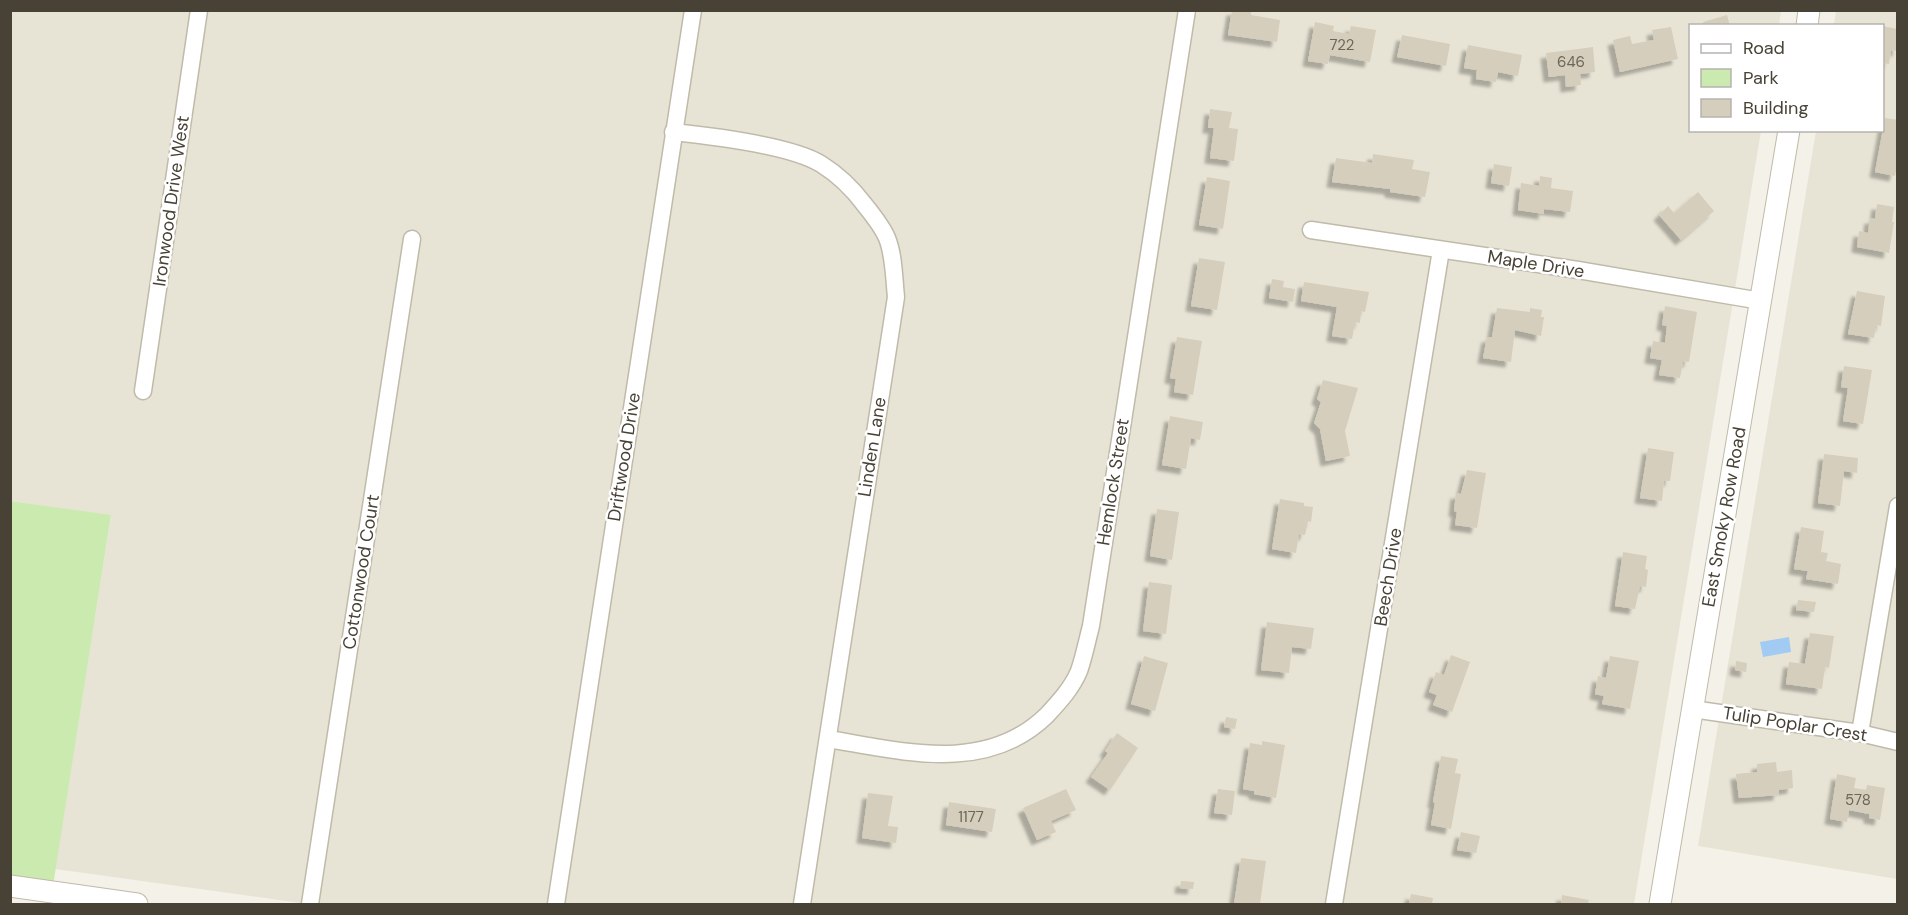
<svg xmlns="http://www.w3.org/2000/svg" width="1908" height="915" font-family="'DM Sans',sans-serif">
	<defs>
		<filter id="shadow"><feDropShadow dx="-5.5" dy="5.5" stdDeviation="1.5" flood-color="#0004"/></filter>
	</defs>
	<rect width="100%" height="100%" fill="#f4f1e8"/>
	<!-- residential -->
	<g fill="#e8e4d5">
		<polygon points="11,11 1781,11 1779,25 1690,26 1690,130 1761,131 1634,904 308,904 55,869 111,516 11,501"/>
		<polygon points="1836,11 1897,11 1897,879 1698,846 1816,131 1882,130 1882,26 1834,25"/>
	</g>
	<!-- green -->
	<polygon fill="#caeaaf" points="10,501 111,515 53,886 11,880"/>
	<!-- water -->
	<polygon fill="#a2cbf3" points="1789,637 1791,652 1763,657 1760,642"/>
	<!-- building -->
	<g fill="#d6cebc" filter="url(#shadow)">
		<polygon points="1232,10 1251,11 1251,15 1280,20 1277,42 1228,35"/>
		<polygon points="1727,15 1730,26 1704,26 1703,22"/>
		<polygon points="1315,22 1334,26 1333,31 1349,34 1351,26 1376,30 1370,62 1330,55 1328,64 1308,61"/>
		<polygon points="1882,26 1898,29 1898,51 1891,50 1889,64 1882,63"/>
		<polygon points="1671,27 1678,59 1620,72 1613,40 1630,36 1632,44 1654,40 1652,30"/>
		<polygon points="1402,35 1450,44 1446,66 1397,57"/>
		<polygon points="1468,45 1522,55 1518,76 1498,72 1496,82 1476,79 1477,70 1464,68"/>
		<polygon points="1593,47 1595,72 1580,74 1581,85 1566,87 1565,75 1549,77 1546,53"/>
		<polygon points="1210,109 1232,112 1229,128 1238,129 1234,161 1210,158 1214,128 1208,128"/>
		<polygon points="1885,118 1898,120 1898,162 1895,176 1875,172"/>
		<polygon points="1373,154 1414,160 1412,169 1430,172 1425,197 1390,192 1390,189 1332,182 1336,158 1372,163"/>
		<polygon points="1494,164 1512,167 1509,186 1491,183"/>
		<polygon points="1540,176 1552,178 1551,188 1573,191 1570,212 1544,209 1544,214 1518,210 1521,183 1539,186"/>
		<polygon points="1207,177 1230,181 1223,229 1199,225"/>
		<polygon points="1698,192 1714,211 1681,240 1659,215 1668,206 1674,213"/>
		<polygon points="1877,204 1894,207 1892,222 1894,222 1889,253 1857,247 1859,231 1868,233 1870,218 1875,219"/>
		<polygon points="1199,258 1225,262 1217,310 1191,306"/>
		<polygon points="1272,279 1284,281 1283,287 1295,289 1293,302 1269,298"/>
		<polygon points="1304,282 1369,292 1365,312 1361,311 1360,323 1355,322 1352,339 1332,336 1337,307 1301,301"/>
		<polygon points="1857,291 1885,296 1881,326 1876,325 1874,338 1848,334"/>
		<polygon points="1665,306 1697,312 1689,362 1683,361 1680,378 1659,375 1662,360 1650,358 1653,341 1665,343 1667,326 1662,325"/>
		<polygon points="1497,308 1530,312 1530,308 1542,310 1541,317 1544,317 1541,336 1515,330 1511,362 1483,358 1487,337 1492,337"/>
		<polygon points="1177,337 1202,341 1193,395 1174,392 1176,379 1170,378"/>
		<polygon points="1844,366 1872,370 1863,424 1843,421 1848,388 1841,387"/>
		<polygon points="1323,380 1358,388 1345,431 1350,456 1326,461 1320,429 1314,423 1321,402 1317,399"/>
		<polygon points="1170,416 1203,422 1200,440 1191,438 1186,469 1162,465"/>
		<polygon points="1648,448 1674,452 1670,481 1664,481 1662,501 1640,498"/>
		<polygon points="1824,454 1858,458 1857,473 1844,471 1840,506 1818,503"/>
		<polygon points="1467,470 1486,473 1477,528 1455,525 1457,512 1454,511 1456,493 1461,494"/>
		<polygon points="1280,499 1304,503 1304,506 1313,507 1311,522 1308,521 1305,535 1299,534 1296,553 1272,549"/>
		<polygon points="1157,509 1179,512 1172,560 1150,556"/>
		<polygon points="1801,527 1824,531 1821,552 1828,553 1826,561 1841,564 1838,584 1806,579 1808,571 1794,569"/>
		<polygon points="1623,552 1647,556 1645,569 1648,570 1646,587 1640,586 1635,609 1615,606"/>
		<polygon points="1149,582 1172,585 1166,634 1143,631"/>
		<polygon points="1798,600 1816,602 1814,612 1796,610"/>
		<polygon points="1267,622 1314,628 1311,649 1292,647 1289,673 1261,670"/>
		<polygon points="1810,633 1834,636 1829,668 1825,667 1822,689 1786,684 1789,662 1805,664"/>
		<polygon points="1451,655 1470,662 1452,712 1433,705 1437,695 1429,692 1436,672 1444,675"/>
		<polygon points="1144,656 1168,663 1155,711 1131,704"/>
		<polygon points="1610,656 1639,661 1630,709 1602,704 1604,696 1595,694 1598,676 1606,678"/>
		<polygon points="1736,661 1747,663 1746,672 1735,670"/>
		<polygon points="1226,717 1237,719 1235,729 1224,727"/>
		<polygon points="1117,733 1138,748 1110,790 1091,777 1108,753 1105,751"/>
		<polygon points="1262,741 1285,745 1276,798 1254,794 1254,791 1243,789 1250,743 1262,745"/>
		<polygon points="1441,756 1458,759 1455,773 1461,774 1451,829 1431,825 1435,803 1433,802"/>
		<polygon points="1776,762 1777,772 1792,770 1793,788 1779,790 1779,795 1739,798 1736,774 1757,772 1757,764"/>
		<polygon points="1837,774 1856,778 1854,788 1866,790 1867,785 1885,788 1880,820 1869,818 1869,814 1849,810 1847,822 1830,819"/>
		<polygon points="1066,789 1076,810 1051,821 1056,832 1037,840 1023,808"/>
		<polygon points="1218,789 1235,791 1232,815 1214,813"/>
		<polygon points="868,793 893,796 888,826 898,827 896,843 862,838"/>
		<polygon points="949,802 996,809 992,832 946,825"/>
		<polygon points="1461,832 1480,836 1476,853 1457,850"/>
		<polygon points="1241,858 1266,861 1260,904 1234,904"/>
		<polygon points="1181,881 1194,882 1193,889 1180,888"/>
		<polygon points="1411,894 1433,898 1432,904 1409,904"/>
		<polygon points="1562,895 1589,900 1588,904 1561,904"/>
	</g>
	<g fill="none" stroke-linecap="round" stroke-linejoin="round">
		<defs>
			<g id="minor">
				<path d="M673,132C711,136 790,145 821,164C837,174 852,188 864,204C872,214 882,226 887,238C894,255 894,278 896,297L802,904"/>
				<polyline points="1311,230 1578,270 1761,301"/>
				<polyline points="143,391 199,10"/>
				<polyline points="1692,709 1860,733 1898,742"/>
				<polyline points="1860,733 1898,506"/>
				<path d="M828,739C902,751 986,775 1047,715C1059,702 1072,688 1079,671C1084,657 1087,641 1091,626L1187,10"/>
				<polyline points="310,904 412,239"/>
				<polyline points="556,904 693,10"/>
				<polyline points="1334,904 1441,250"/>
			</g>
			<g id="tertiary">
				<polyline points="1807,26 1809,10"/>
				<polyline points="10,886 137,904"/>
				<polyline points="1660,904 1789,130"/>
			</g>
		</defs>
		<!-- minor casing -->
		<use href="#minor" stroke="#c0baaa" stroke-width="19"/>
		<!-- tertiary casing -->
		<use href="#tertiary" stroke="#c0baaa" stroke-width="23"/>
		<!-- minor -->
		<use href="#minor" stroke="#fff" stroke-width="16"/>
		<!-- tertiary -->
		<use href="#tertiary" stroke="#fff" stroke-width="21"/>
	</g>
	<g text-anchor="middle" stroke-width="5" stroke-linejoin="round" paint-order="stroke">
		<!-- number labels -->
		<g font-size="15" fill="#6c6558">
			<text x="1342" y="50">722</text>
			<text x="1571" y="67">646</text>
			<text x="1858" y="805">578</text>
			<text x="971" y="822">1177</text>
		</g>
		<!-- street labels -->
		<g font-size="18" fill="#484236" stroke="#fff">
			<text transform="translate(171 201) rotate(-82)" y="6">Ironwood Drive West</text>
			<text transform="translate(1536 264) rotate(9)" y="6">Maple Drive</text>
			<text transform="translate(872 447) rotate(-81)" y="6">Linden Lane</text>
			<text transform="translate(624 457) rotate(-81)" y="6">Driftwood Drive</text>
			<text transform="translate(1113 482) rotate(-81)" y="6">Hemlock Street</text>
			<text transform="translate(1724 517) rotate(-80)" y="6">East Smoky Row Road</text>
			<text transform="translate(361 572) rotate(-81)" y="6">Cottonwood Court</text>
			<text transform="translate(1388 577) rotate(-81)" y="6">Beech Drive</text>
			<text transform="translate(1795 724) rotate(9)" y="6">Tulip Poplar Crest</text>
		</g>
	</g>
	<!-- border -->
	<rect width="1908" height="915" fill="none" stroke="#484236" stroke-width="24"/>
	<!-- legend -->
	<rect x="1689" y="24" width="195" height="108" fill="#ffffff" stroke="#b6b3af" stroke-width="1.5"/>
	<rect x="1701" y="44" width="30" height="9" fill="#ffffff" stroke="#b6b3af" stroke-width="1.5"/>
	<text x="1743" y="54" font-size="18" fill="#484236">Road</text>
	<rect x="1701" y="69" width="30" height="18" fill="#caeaaf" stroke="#b6b3af" stroke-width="1.5"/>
	<text x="1743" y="84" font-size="18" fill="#484236">Park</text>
	<rect x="1701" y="99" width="30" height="18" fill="#d6cebc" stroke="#b6b3af" stroke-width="1.5"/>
	<text x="1743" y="114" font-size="18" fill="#484236">Building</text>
</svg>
